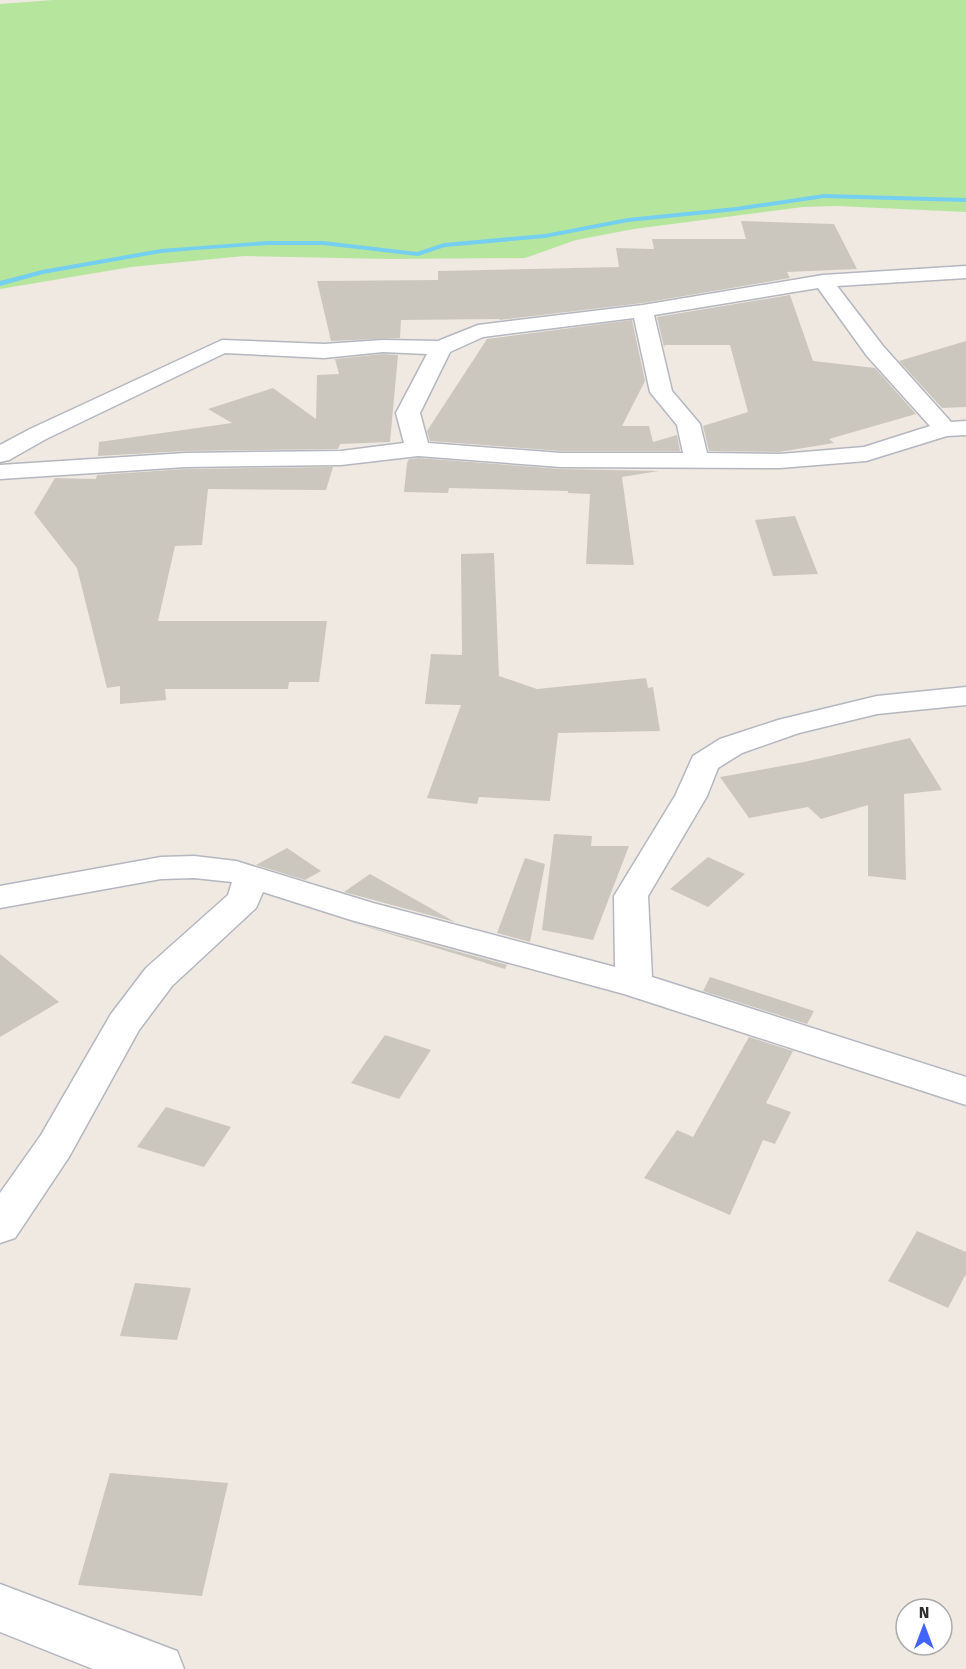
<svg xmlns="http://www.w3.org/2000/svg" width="966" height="1669" font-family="'Fira Sans',sans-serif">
	<rect width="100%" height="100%" fill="#efe9e1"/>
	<!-- green -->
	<polygon fill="#b6e59e" points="53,0 966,0 966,212 837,206 803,207 634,229 576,240 525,258 389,259 244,256 131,267 0,289 0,4"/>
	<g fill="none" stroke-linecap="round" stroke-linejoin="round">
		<!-- stream -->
		<polygon fill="#75cff0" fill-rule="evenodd" points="824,194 966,198 966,202 824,198 736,211 628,222 545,238 445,247 418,256 323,245 268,245 195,250 161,253 43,274 0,286 0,281 42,270 161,249 268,241 323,241 417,252 444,243 545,234 628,218 736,207"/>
	</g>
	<!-- building -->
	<g fill="#cbc7bf">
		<polygon points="741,221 834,224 857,269 787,272 790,278 643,303 499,320 500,319 401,320 400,338 331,341 317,281 438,280 438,271 619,267 616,248 654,249 652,239 746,239"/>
		<polygon points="790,295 813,361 875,368 916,414 829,439 834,443 779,452 709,451 703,426 748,412 730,345 665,345 664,347 657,317"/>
		<polygon points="632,320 645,381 622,426 649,426 653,442 677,435 680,451 561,451 430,441 427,431 487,339"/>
		<polygon points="966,341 966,407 942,408 899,361"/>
		<polygon points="383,354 398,355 390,442 340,444 338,449 186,451 98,456 99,442 232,423 208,409 273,388 316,419 317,375 339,374 335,359"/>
		<polygon points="418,458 561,469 659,471 622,477 634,565 586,564 590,494 568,493 568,491 449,488 448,493 404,492 407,463 409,459"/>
		<polygon points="333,467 326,490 208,489 202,545 175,546 158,621 327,621 319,682 289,682 288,689 165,689 166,700 120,704 120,686 107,688 77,568 34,513 55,478 96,479 97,475 186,469"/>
		<polygon points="795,516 818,574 773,576 755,520"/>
		<polygon points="494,553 499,676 537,689 646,678 648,688 653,687 660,731 558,733 550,801 479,797 477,804 427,798 461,705 425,704 431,654 462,655 461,554"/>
		<polygon points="910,738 942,790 904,794 906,880 868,876 868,805 821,819 808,807 749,818 720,777 804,762"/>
		<polygon points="554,834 592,836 591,846 629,846 593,940 542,930"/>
		<polygon points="287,848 321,871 305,880 256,865"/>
		<polygon points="708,857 745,874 708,907 670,889"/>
		<polygon points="525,858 545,864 530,942 497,933"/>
		<polygon points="370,874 455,922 344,892"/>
		<polygon points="349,922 350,922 511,966 507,965 505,969 485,963 486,963 350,922"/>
		<polygon points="0,954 59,1002 0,1037"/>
		<polygon points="710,977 814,1011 807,1024 703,991"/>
		<polygon points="385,1035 431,1050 399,1099 351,1083"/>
		<polygon points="749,1037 793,1051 766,1103 791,1112 775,1144 763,1140 730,1215 644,1178 677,1130 693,1137"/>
		<polygon points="166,1107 231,1127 204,1167 137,1147"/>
		<polygon points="917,1231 966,1252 966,1274 948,1308 888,1281"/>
		<polygon points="135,1283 191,1288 177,1340 120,1336"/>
		<polygon points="110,1473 228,1483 202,1596 78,1585"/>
	</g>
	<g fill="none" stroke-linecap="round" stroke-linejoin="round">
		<defs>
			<g id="street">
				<path d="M966,266V278L837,286L883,346L951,422L966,421V435L947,436L866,461L780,468L561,467L418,456L341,465L186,467L0,479V465L186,453L341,451L404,443L396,413L427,354L383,352L324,358L225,353L46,439L9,460L0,462V445L30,429L222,340L324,344L383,340L438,341L478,325L643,305L823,275ZM818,288L867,356L930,426L864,447L780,454L707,453L700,424L672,391L654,315ZM634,318L650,392L677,425L683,453H561L428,443L420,413L450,352L483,337Z"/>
				<polygon points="966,687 966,705 877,714 799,733 742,753 718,768 707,796 648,896 652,977 966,1077 966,1105 624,994 351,920 263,892 256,908 172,986 139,1030 69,1157 15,1238 0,1243 0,1193 41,1135 111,1014 146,968 228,895 232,882 194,878 161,879 0,908 0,886 161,857 194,856 236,861 373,903 615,967 614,896 675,796 693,756 720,739 778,720 877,696"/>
				<polygon points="0,1584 177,1651 184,1669 93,1669 0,1632"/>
			</g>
		</defs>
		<!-- street casing -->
		<use href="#street" stroke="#b4b7c1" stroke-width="3"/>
		<!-- street -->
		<use href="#street" fill="#fff" fill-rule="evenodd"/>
	</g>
	<!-- north arrow -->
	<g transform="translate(924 1627)"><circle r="28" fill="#ffffff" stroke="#ababab" stroke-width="1.5"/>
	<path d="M0-4.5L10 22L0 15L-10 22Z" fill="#4264fb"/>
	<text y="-9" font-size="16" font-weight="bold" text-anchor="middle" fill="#2e2e2e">N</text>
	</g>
</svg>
